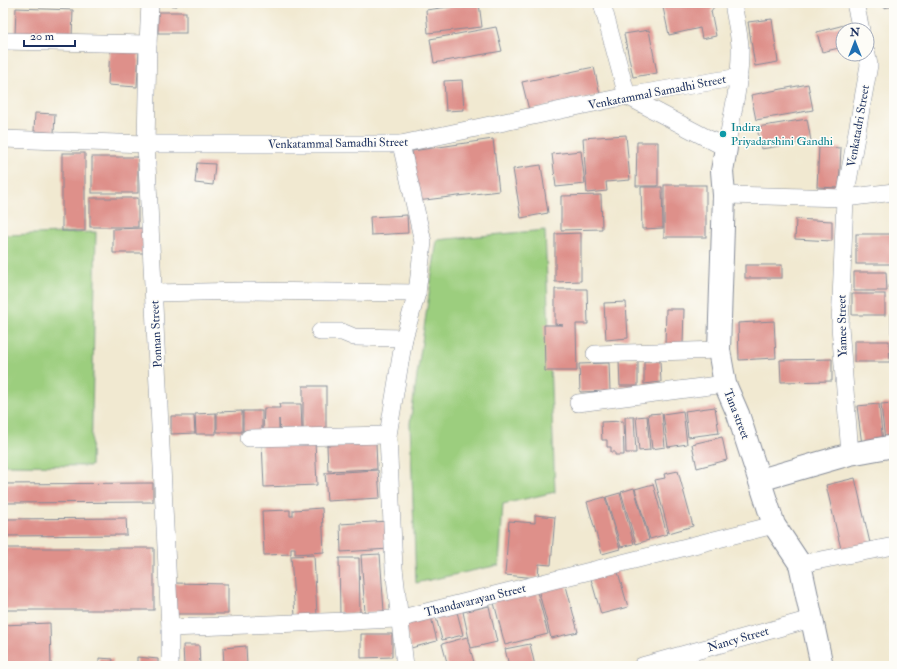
<svg xmlns="http://www.w3.org/2000/svg" width="897" height="669" font-family="'IM FELL Double Pica',serif">
	<rect width="100%" height="100%" fill="#fdfcf7"/>
	<filter id="ink" filterUnits="userSpaceOnUse"><feTurbulence type="fractalNoise" baseFrequency=".025" numOctaves="2"/><feDisplacementMap in="SourceGraphic" scale="8" xChannelSelector="R" yChannelSelector="G"/><feConvolveMatrix kernelMatrix="1 2 1 2 8 2 1 2 1" color-interpolation-filters="sRGB"/></filter>
	<filter id="wash" filterUnits="userSpaceOnUse"><feTurbulence type="fractalNoise" baseFrequency=".012" numOctaves="4" result="noise"/><feDisplacementMap in="SourceGraphic" scale="16" xChannelSelector="R" yChannelSelector="G"/><feGaussianBlur stdDeviation="0.9" result="paint"/><feColorMatrix in="noise" values="0 0 0 0 0 0 0 0 0 0 0 0 0 0 0 0 0 1.4 0 .05"/><feComposite in="paint" operator="in"/></filter>
	<g filter="url(#wash)">
		<rect width="100%" height="100%" fill="#f1e9d1"/>
		<!-- green -->
		<g fill="#9cce7e" stroke="#5c7e6e">
			<polygon points="545,230 555,492 503,504 499,565 416,583 410,423 437,240"/>
			<polygon points="96,232 91,466 3,465 3,235"/>
		</g>
		<g id="blocks">
			<!-- building -->
			<g fill="#de908a">
				<polygon points="111,3 141,3 141,7 111,5"/>
				<polygon points="161,3 177,3 177,6 161,5"/>
				<polygon points="479,3 482,27 428,33 426,10"/>
				<polygon points="662,3 713,3 714,7 711,11 716,36 702,39 700,28 669,35"/>
				<polygon points="883,3 894,3 894,6 884,8"/>
				<polygon points="16,8 73,10 72,37 15,36"/>
				<rect x="158" y="12" width="28" height="21"/>
				<polygon points="772,19 778,62 755,66 748,22"/>
				<polygon points="852,23 854,30 843,30 843,47 822,52 817,32"/>
				<polygon points="496,27 502,51 434,63 430,39"/>
				<polygon points="649,30 657,73 633,77 624,34"/>
				<polygon points="110,48 139,50 137,87 108,85"/>
				<polygon points="594,67 600,95 529,110 522,82"/>
				<polygon points="462,80 464,110 446,111 444,81"/>
				<polygon points="808,84 813,110 756,120 751,95"/>
				<polygon points="35,113 55,114 54,133 34,131"/>
				<polygon points="807,119 811,141 761,149 757,127"/>
				<polygon points="626,135 630,180 606,182 607,191 587,193 583,138"/>
				<polygon points="493,139 499,191 417,201 412,151"/>
				<polygon points="637,142 658,142 658,186 636,186"/>
				<polygon points="819,147 841,148 839,188 817,187"/>
				<polygon points="581,151 585,184 556,187 552,154"/>
				<rect x="62" y="153" width="23" height="78"/>
				<rect x="92" y="157" width="46" height="36"/>
				<polygon points="197,163 215,164 213,185 195,183"/>
				<polygon points="541,165 548,213 521,218 513,169"/>
				<rect x="664" y="185" width="42" height="52"/>
				<polygon points="641,187 662,187 663,228 642,229"/>
				<polygon points="601,195 602,229 561,230 561,196"/>
				<rect x="90" y="198" width="48" height="29"/>
				<polygon points="407,215 408,233 371,235 370,217"/>
				<polygon points="796,219 832,221 832,241 795,239"/>
				<polygon points="144,228 145,253 113,253 113,229"/>
				<polygon points="581,233 581,281 555,282 555,234"/>
				<rect x="856" y="234" width="35" height="30"/>
				<rect x="745" y="265" width="37" height="13"/>
				<polygon points="854,272 886,272 887,291 854,291"/>
				<polygon points="555,289 587,289 588,324 576,324 577,371 545,371 544,325 563,325 555,324"/>
				<rect x="852" y="294" width="33" height="21"/>
				<polygon points="626,302 628,338 606,340 604,303"/>
				<polygon points="666,309 684,309 683,344 665,344"/>
				<rect x="891" y="314" width="3" height="19"/>
				<polygon points="774,321 776,358 739,360 738,323"/>
				<polygon points="854,341 889,341 890,362 854,362"/>
				<polygon points="832,359 832,381 781,382 780,360"/>
				<polygon points="619,360 638,360 638,386 620,386"/>
				<polygon points="644,361 660,361 661,382 644,384"/>
				<polygon points="609,363 610,391 580,392 579,364"/>
				<rect x="303" y="386" width="23" height="45"/>
				<polygon points="894,403 894,440 885,441 881,404"/>
				<polygon points="279,404 301,404 302,430 280,431 279,419 279,431 263,431 264,408 280,408"/>
				<polygon points="879,404 883,443 862,445 857,406"/>
				<polygon points="715,407 719,433 688,437 685,411"/>
				<polygon points="242,411 242,432 217,432 217,412"/>
				<rect x="243" y="411" width="19" height="20"/>
				<polygon points="683,411 687,444 668,447 663,414"/>
				<polygon points="216,413 216,434 196,434 195,414"/>
				<polygon points="662,413 665,447 652,449 648,414"/>
				<polygon points="171,416 194,416 195,433 171,434"/>
				<polygon points="647,416 650,450 639,451 636,417"/>
				<polygon points="625,417 634,417 636,453 626,453"/>
				<polygon points="623,421 624,455 615,455 615,452 611,452 611,447 607,447 607,440 602,440 601,422"/>
				<polygon points="722,437 727,460 697,468 692,444"/>
				<polygon points="315,441 317,485 264,487 262,443"/>
				<polygon points="376,443 377,469 328,471 327,445"/>
				<polygon points="894,468 894,479 893,479 891,469"/>
				<polygon points="378,470 380,498 327,501 325,473"/>
				<polygon points="678,471 693,526 669,533 655,480 665,478 664,474"/>
				<polygon points="855,478 870,543 841,549 826,485"/>
				<polygon points="153,483 153,502 3,503 3,484"/>
				<polygon points="653,484 667,534 650,539 635,489"/>
				<polygon points="634,488 649,540 636,544 621,492"/>
				<polygon points="620,493 634,544 621,547 606,497"/>
				<polygon points="605,497 620,549 602,554 587,502"/>
				<polygon points="322,508 324,552 295,554 295,548 291,548 291,554 264,555 262,511 290,510 290,516 293,516 293,510"/>
				<polygon points="535,515 555,517 551,565 539,564 538,578 505,575 509,521 535,523"/>
				<polygon points="126,518 127,535 3,536 3,519"/>
				<polygon points="389,521 390,549 341,552 340,524"/>
				<rect x="3" y="548" width="151" height="62"/>
				<polygon points="380,554 384,611 365,613 361,555"/>
				<polygon points="314,555 317,615 295,616 291,556"/>
				<polygon points="339,558 359,558 360,613 340,614"/>
				<polygon points="616,565 628,607 601,614 589,572"/>
				<polygon points="565,582 578,632 551,638 538,589"/>
				<polygon points="173,583 228,584 228,614 172,614"/>
				<polygon points="536,588 548,634 505,645 493,599"/>
				<polygon points="489,606 497,642 471,648 463,612"/>
				<polygon points="457,612 463,635 442,640 436,617"/>
				<polygon points="431,617 437,641 411,648 405,624"/>
				<polygon points="50,623 51,666 3,666 3,625"/>
				<polygon points="361,634 392,634 392,657 361,658"/>
				<polygon points="467,637 475,666 448,666 442,644"/>
				<polygon points="530,644 535,666 509,666 505,649"/>
				<polygon points="183,645 199,645 200,666 184,666"/>
				<polygon points="246,646 247,666 224,666 223,648"/>
				<polygon points="137,657 158,659 158,666 137,666"/>
				<polygon points="99,658 113,659 112,666 99,666"/>
			</g>
		</g>
	</g>
	<g filter="url(#ink)">
		<use href="#blocks" fill-opacity="0" stroke="#868c98" stroke-width="1"/>
		<g fill="none" stroke-linecap="round" stroke-linejoin="round">
			<defs>
				<g id="street">
					<polyline points="150,3 148,44 146,144 170,628 170,666"/>
					<path d="M602,3L627,96L726,148C732,115 741,81 740,46C739,32 735,17 733,3"/>
					<polyline points="855,3 861,30"/>
					<polyline points="3,41 148,44"/>
					<polyline points="3,139 146,144 401,144 627,96 739,77"/>
					<polyline points="401,144 423,242 417,293 404,338 388,435 394,568 405,666"/>
					<polyline points="724,195 845,198 894,192"/>
					<polyline points="154,293 247,291 417,293"/>
					<polyline points="320,332 342,332 354,337 404,338"/>
					<polyline points="595,354 719,350"/>
					<polyline points="578,403 725,384"/>
					<polyline points="249,438 388,435"/>
					<polyline points="850,454 840,326 845,198 869,65 867,54"/>
					<polyline points="800,564 894,546"/>
					<polyline points="170,628 398,619 774,525"/>
					<polyline points="642,666 811,619"/>
				</g>
				<g id="secondary">
					<polyline points="726,148 722,171 724,195 719,350 725,384 738,414 774,525 800,564 822,666"/>
					<polyline points="760,480 850,454 894,446"/>
				</g>
			</defs>
			<!-- street casing -->
			<use href="#street" stroke="#868c98" stroke-width="18"/>
			<!-- secondary casing -->
			<use href="#secondary" stroke="#868c98" stroke-width="24"/>
			<!-- street -->
			<use href="#street" stroke="#fff" stroke-width="17"/>
			<!-- secondary -->
			<use href="#secondary" stroke="#fff" stroke-width="22"/>
		</g>
	</g>
	<!-- markers -->
	<circle fill="#0f9aa8" stroke="#fdfcf7" stroke-width="1.5" cx="723" cy="134" r="4"/>
	<g text-anchor="middle" stroke-width="3" stroke-linejoin="round" paint-order="stroke">
		<!-- street labels -->
		<g font-size="12" fill="#1b2f5e" stroke="#fdfcf7">
			<text transform="translate(657 92) rotate(-11)" y="4">Venkatammal Samadhi Street</text>
			<text transform="translate(858 126) rotate(-80)" y="4">Venkatadri Street</text>
			<text transform="translate(338 143) rotate(-1)" y="4">Venkatammal Samadhi Street</text>
			<text transform="translate(842 326) rotate(-91)" y="4">Yamee Street</text>
			<text transform="translate(156 334) rotate(-93)" y="4">Ponnan Street</text>
			<text transform="translate(737 414) rotate(69)" y="4">Tana street</text>
			<text transform="translate(475 600) rotate(-14)" y="4">Thandavarayan Street</text>
			<text transform="translate(738 639) rotate(-16)" y="4">Nancy Street</text>
		</g>
		<!-- culture labels -->
		<g font-size="12" fill="#0d838f" stroke="#fdfcf7" text-anchor="start">
			<text x="731" y="131">Indira<tspan x="731" dy="14">Priyadarshini Gandhi</tspan></text>
		</g>
	</g>
	<!-- margin -->
	<rect width="897" height="669" fill="none" stroke="#fdfcf7" stroke-width="16"/>
	<!-- north arrow -->
	<g transform="translate(855 42)"><circle r="19" fill="#fdfcf7" stroke="#a3aaba"/>
	<path d="M0-3L7 15L0 10L-7 15Z" fill="#1f6fb2"/>
	<text y="-6" font-size="11" font-weight="bold" text-anchor="middle" fill="#1b2f5e">N</text>
	</g>
	<!-- scale -->
	<path d="M24 40v6h51v-6" fill="none" stroke="#1b2f5e" stroke-width="2"/>
	<text x="30" y="40" font-size="12" fill="#1b2f5e" stroke="#fdfcf7" stroke-width="3" paint-order="stroke">20 m</text>
</svg>
